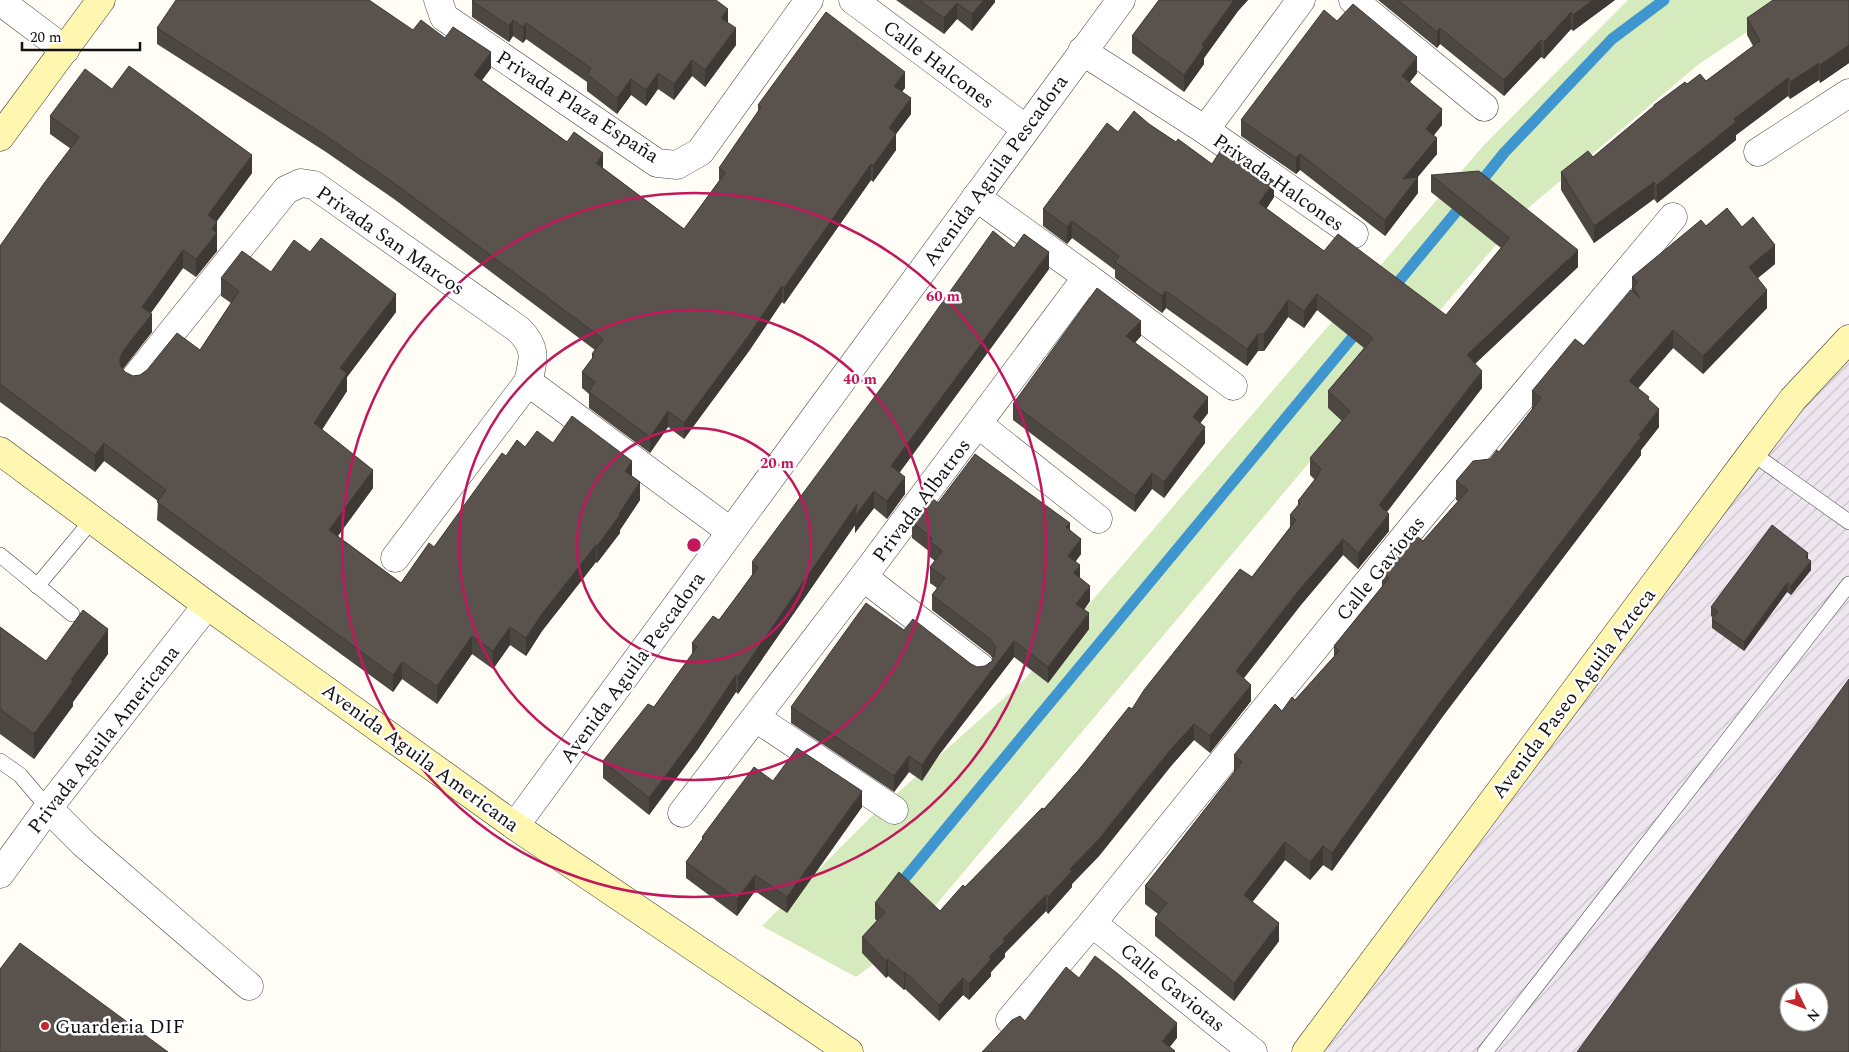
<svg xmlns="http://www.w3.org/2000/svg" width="1849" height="1052" font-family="Spectral,serif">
	<defs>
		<pattern id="industrial-furrows" width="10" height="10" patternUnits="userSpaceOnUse" patternTransform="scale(1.25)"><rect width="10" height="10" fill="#eee6ef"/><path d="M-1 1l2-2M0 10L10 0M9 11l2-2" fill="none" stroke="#cbc4cc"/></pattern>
	</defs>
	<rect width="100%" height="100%" fill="#fffdf5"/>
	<!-- industrial -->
	<path fill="url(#industrial-furrows)" fill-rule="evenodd" d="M1849,348V1052H1309ZM1789,992H1819V1022H1789Z"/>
	<!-- grass -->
	<polygon fill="#d5ebbd" points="1628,0 1795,0 1699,64 1527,209 1341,425 907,939 856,977 762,926 874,814 1023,681 1484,145"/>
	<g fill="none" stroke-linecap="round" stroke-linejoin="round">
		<!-- stream -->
		<g stroke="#3f96cf" stroke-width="11">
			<polyline points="1476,188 1504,153 1612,39 1664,0"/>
			<polyline points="1390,292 1466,200"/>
			<polyline points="896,889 1361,327"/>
		</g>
		<defs>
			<g id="lane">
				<polyline points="1752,453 1849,522"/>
				<polyline points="0,555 72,614"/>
				<polyline points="37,586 93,519"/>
				<polyline points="0,761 20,775 48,808"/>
				<polyline points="1485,1052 1849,584"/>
			</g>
			<g id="street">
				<polyline points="438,0 444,17 657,163 677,165 700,152 809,0"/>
				<polyline points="853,0 1026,129"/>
				<polyline points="1353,0 1484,107"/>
				<polyline points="0,1 65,50"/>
				<polyline points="1082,51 1205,130 1354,234"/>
				<polyline points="1205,130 1301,0"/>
				<polyline points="1758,152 1849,93"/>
				<polyline points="976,197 1087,277 1233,386"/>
				<path d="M135,378L286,190L301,183L314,185L518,329C537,347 534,358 528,382L395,558"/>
				<polyline points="528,382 730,531"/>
				<polyline points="978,424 1098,519"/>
				<polyline points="863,577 980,667"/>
				<polyline points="756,718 894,810"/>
				<polyline points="48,808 84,844 249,986"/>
				<polyline points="682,813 863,577 1087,277"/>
				<polyline points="515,826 1121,0"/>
				<polyline points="0,874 48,808 207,605"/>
				<polyline points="1092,923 1253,1052"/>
				<polyline points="1010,1020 1092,923 1420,518 1673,217"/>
			</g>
			<g id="secondary">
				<polyline points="0,137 101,0"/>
				<polyline points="0,451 207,605 515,826 849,1052"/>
				<polyline points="1306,1052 1752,453 1793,399 1849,339"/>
			</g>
		</defs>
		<!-- lane casing -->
		<use href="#lane" stroke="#444" stroke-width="16"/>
		<!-- street casing -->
		<use href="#street" stroke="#444" stroke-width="29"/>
		<!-- secondary casing -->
		<use href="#secondary" stroke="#333" stroke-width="29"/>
		<!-- lane -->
		<use href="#lane" stroke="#fff" stroke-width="15"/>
		<!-- street -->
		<use href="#street" stroke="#fff" stroke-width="28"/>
		<!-- secondary -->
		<use href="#secondary" stroke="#fff6b0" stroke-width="28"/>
	</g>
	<!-- wall -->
	<g fill="#4d4742">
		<polygon points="896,0 995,0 995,2 972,31 957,19 944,34"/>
		<polygon points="1159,0 1248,0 1238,11 1204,58 1204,64 1184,92 1132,53 1132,36"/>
		<polygon points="1378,0 1615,0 1573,31 1571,29 1544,59 1541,57 1504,96 1440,44 1437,48"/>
		<polygon points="1849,0 1849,63 1820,83 1819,80 1790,99 1788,96 1736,135 1736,140 1657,203 1654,199 1594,243 1561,190 1561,172 1593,157 1654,107 1654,105 1687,84 1706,81 1753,46 1747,35 1747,18"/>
		<polygon points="472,1 728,23 736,45 705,87 692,76 674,100 658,89 646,106 631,95 617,114 587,91 587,82 526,39 523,43 513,36 509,42 472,17"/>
		<polygon points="1337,21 1417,73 1410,82 1442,125 1434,135 1437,154 1417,177 1418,193 1385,236 1300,170 1296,174 1241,136 1241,120"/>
		<polygon points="157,28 413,30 445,38 491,68 482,80 603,168 684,229 719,181 719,168 758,112 758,105 905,88 902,91 911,114 896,134 896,150 873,182 871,180 784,304 782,302 749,351 684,439 668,427 650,453 589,408 589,394 582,388 582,372 592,359 592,354 595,350 394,199 326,152 157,44"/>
		<polygon points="112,89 252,173 217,221 217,251 196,277 183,268 151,313 152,332 123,369 125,372 133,376 140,375 200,350 231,303 221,296 221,278 271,272 396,312 347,377 347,391 322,430 373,488 338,536 401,583 434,547 506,456 525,447 553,443 632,477 640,500 620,530 620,533 597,563 596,562 542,631 526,656 510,645 493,669 472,654 437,704 402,679 393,692 157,520 158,501 104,461 95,472 0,402 0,246 71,149 50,134 50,116"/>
		<polygon points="1149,124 1176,142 1212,164 1274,197 1266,209 1324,251 1446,315 1501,248 1431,192 1431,175 1578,267 1475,364 1482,388 1387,512 1389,531 1358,569 1343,555 1300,606 1244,678 1251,701 1210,753 1194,740 1171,766 1099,856 1072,884 1072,887 1048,914 1046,911 1005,953 1005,957 991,972 991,976 969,1000 963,995 939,1021 905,989 904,990 888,976 886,978 862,953 862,937 877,921 875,919 875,903 940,911 1044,809 1132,709 1252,577 1290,527 1290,515 1298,505 1298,501 1315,480 1310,475 1310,458 1342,421 1328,408 1328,391 1364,348 1317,310 1304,328 1288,317 1264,351 1258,351 1247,366 1166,308 1162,313 1115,278 1115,270 1072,238 1067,244 1043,226 1043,209 1118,132"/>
		<polygon points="1706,226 1742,227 1775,264 1758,278 1767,308 1703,374 1673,348 1638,388 1649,401 1659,427 1641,450 1641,455 1443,716 1332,871 1323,865 1310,880 1285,860 1252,902 1279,941 1234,1001 1155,936 1155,918 1158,914 1145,904 1145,886 1234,772 1234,755 1282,711 1295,700 1334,657 1334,646 1382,587 1382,572 1423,541 1458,501 1456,500 1456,481 1490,459 1499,452 1532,409 1532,391 1584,346 1632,291 1632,277"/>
		<polygon points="1014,248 1049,269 900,472 905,494 887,519 874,508 855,533 855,525 738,694 736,692 698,749 649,815 603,778 603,761 654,707 692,654 692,643 719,620 752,575 752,562"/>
		<polygon points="1141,336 1135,343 1208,413 1200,423 1205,443 1164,498 1152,489 1135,512 1013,420 1013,404"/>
		<polygon points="938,503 1070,530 1081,554 1075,562 1080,578 1090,601 1084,610 1089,629 1048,683 1014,657 939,755 922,781 909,772 894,792 791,723 791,707 904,630 977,667 985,666 992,661 993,659 990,655 932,610 932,595 937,588 930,583 930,567 935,561 930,557 930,552 912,538 912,522"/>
		<polygon points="1808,559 1811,570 1791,595 1787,592 1744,651 1712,628 1712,619 1713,618 1711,616 1711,607"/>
		<polygon points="0,627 46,661 108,654 73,702 73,706 34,759 0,734"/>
		<polygon points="773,781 862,807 787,913 755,891 737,916 686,878 686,862 702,840 702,837"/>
	</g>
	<!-- shaded-wall -->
	<g fill="#3f3936">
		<polygon points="984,0 995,0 995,2 972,31 972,14"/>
		<polygon points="1234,0 1248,0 1238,11 1204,58 1204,64 1184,92 1184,75 1202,45"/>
		<polygon points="1593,0 1615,0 1573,31 1573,15"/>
		<polygon points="957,3 957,19 944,34 944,18"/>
		<polygon points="728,9 728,25 721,18"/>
		<polygon points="1571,12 1571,29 1544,59 1544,42"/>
		<polygon points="513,20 513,36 509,42 509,26"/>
		<polygon points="526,23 526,39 523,43 523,27"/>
		<polygon points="736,28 736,45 705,87 705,70"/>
		<polygon points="1440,28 1440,44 1437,48 1437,32"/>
		<polygon points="1541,40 1541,57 1504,96 1504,80"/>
		<polygon points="1849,45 1849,63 1820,83 1820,65"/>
		<polygon points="491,52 491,68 474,91 474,75"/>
		<polygon points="1417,57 1417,73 1402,92 1402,76"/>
		<polygon points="692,60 692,76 674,100 674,84"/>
		<polygon points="1819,63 1819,80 1790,99 1790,82"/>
		<polygon points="905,72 905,88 894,102 894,86"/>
		<polygon points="658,73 658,89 646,106 646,90"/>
		<polygon points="1788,78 1788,96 1736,135 1736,140 1657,203 1657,185 1734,119"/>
		<polygon points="631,79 631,95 617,114 617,98"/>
		<polygon points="911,98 911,114 896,134 896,150 873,182 873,166 889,128"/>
		<polygon points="1442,109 1442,125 1426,145 1426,129"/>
		<polygon points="1437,138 1437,154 1403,195 1403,179"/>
		<polygon points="603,153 603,169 596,163"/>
		<polygon points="1300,154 1300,170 1296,174 1296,158"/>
		<polygon points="252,155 252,173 208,233 208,215"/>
		<polygon points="871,164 871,180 784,304 784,288"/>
		<polygon points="1418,177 1418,193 1385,236 1385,220"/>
		<polygon points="1274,181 1274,197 1259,220 1259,203"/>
		<polygon points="1654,182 1654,199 1594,243 1594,226"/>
		<polygon points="1072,221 1072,238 1067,244 1067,227"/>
		<polygon points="217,222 217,251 196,277 196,259 212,229"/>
		<polygon points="1775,245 1775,264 1749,285 1749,267"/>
		<polygon points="183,250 183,268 142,325 142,307"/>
		<polygon points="1578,250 1578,267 1467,371 1467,355"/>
		<polygon points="1049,252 1049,269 891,484 891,466"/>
		<polygon points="782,286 782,302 749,351 684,439 684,423"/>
		<polygon points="1767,290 1767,308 1703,374 1703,356"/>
		<polygon points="1166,291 1166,308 1162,313 1162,296"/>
		<polygon points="396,294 396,312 347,377 347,391 314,441 314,423 340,368"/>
		<polygon points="1317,294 1317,310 1304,328 1304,311"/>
		<polygon points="1288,300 1288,317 1264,351 1264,334"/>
		<polygon points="152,314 152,332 123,369 120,376 120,358 123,351"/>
		<polygon points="1141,321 1141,336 1126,352 1126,336"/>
		<polygon points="1673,330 1673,348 1629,399 1629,381"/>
		<polygon points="1258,334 1258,351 1247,366 1247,349"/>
		<polygon points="1482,371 1482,388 1379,522 1379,505"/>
		<polygon points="1208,397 1208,413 1193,433 1193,417"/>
		<polygon points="1659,409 1659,427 1641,450 1641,455 1443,716 1332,871 1332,853 1443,698"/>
		<polygon points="668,411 668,427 650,453 650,437"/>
		<polygon points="1205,427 1205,443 1164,498 1164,482"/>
		<polygon points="104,443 104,461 95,472 95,455"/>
		<polygon points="632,461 632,478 625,471"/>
		<polygon points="373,470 373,488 329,548 329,530"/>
		<polygon points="1152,473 1152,489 1135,512 1135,496"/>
		<polygon points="905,477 905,494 887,519 887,501"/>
		<polygon points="640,482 640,500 620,530 620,533 597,563 597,546"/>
		<polygon points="874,491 874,508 855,533 855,525 738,694 738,677 857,504"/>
		<polygon points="1389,514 1389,531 1358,569 1358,553"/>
		<polygon points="1070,523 1070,538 1066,527"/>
		<polygon points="1081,539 1081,554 1068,572 1068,556"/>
		<polygon points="1343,539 1343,555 1300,606 1236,688 1236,671 1300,589"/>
		<polygon points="596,545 596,562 542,631 526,656 526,638 542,614"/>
		<polygon points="1808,553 1808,562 1805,557"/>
		<polygon points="1811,561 1811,570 1791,595 1791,586"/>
		<polygon points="1080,565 1080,580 1074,573"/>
		<polygon points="1787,583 1787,592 1744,651 1744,642"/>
		<polygon points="1090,586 1090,601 1076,620 1076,604"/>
		<polygon points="1089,613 1089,629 1048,683 1048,667"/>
		<polygon points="510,627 510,645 493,669 493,651"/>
		<polygon points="108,629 108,654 73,702 73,706 34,759 34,734 71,680"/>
		<polygon points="472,636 472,654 437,704 437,686"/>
		<polygon points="1014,641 1014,657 939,755 922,781 922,765 939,740"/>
		<polygon points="402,662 402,679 393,692 393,675"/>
		<polygon points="736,675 736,692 698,749 649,815 649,798"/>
		<polygon points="1251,685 1251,701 1210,753 1210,736"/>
		<polygon points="1194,724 1194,740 1171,766 1099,856 1072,884 1072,887 1048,914 1048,897 1070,869 1171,749"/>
		<polygon points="909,756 909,772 894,792 894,776"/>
		<polygon points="862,791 862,807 787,913 787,897"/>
		<polygon points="1285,842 1285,860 1244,913 1244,895"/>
		<polygon points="1323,846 1323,865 1310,880 1310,862"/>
		<polygon points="755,875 755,891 737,916 737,899"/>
		<polygon points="1046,895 1046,911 1005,953 1005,957 991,972 991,976 969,1000 969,984 1003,939"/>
		<polygon points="1279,923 1279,941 1234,1001 1234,983"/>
		<polygon points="888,959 888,976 886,978 886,961"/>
		<polygon points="905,972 905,989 904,990 904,973"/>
		<polygon points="963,978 963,995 939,1021 939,1005"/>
		<polygon points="1177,1023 1177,1038 1166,1052 1162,1041"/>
	</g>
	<!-- building -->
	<g fill="#5a524d" stroke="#3f3936" fill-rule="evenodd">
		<polygon points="176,0 369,0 413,30 421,20 445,38 453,27 491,52 474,75 567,142 574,132 603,153 596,163 684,229 725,173 719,168 761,107 758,105 826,12 905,72 894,86 911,98 889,128 896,134 873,166 871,164 784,288 782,286 749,335 684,423 668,411 650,437 589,392 595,382 582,372 594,356 592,354 603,339 394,183 326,136 157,28"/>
		<polygon points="473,0 716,0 728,9 721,18 736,28 705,70 692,60 674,84 658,73 646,90 631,79 617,98 587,74 591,68 526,23 523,27 513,20 509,26 472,1"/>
		<polygon points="919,0 984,0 972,14 957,3 944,18"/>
		<polygon points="1159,0 1234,0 1202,45 1204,47 1184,75 1132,36"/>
		<polygon points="1398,0 1593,0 1573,15 1571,12 1544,42 1541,40 1504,80 1440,28 1437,32"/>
		<polygon points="1773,0 1849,0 1849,45 1820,65 1819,63 1790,82 1788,78 1734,119 1736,122 1657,185 1654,182 1594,226 1561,172 1588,151 1593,157 1654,106 1654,105 1685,82 1687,84 1700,74 1706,81 1760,41 1747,18"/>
		<polygon points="1353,4 1417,57 1402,76 1442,109 1426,129 1437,138 1403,179 1418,177 1385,220 1300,154 1296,158 1241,120 1324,10 1337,21"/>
		<polygon points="129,66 252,155 208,215 217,222 212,229 217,233 196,259 183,250 142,307 152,314 123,351 120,358 120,365 125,372 133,376 140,375 147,370 177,333 200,350 239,291 221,278 242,251 271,272 294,240 310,252 321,238 396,294 340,368 347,373 314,423 373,470 329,530 401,583 429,543 434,547 502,453 506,456 517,440 525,447 537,431 553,443 572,416 632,461 625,471 640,482 619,514 620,515 597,546 596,545 542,614 526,638 510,627 493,651 472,636 437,686 402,662 393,675 157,502 166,490 104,443 95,455 0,384 0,246 45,182 79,137 50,116 85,69 112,89"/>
		<polygon points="1134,111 1149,124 1176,142 1178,139 1212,164 1224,145 1274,181 1259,203 1324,251 1338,234 1446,315 1509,238 1431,175 1479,171 1578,250 1467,355 1482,371 1379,505 1389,514 1358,553 1343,539 1300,589 1236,671 1251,685 1210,736 1194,724 1171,749 1099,839 1070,869 1072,871 1048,897 1046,895 1003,939 1005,941 989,957 991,959 969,984 963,978 939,1005 905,972 904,973 888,959 886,961 862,937 885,912 875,903 899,872 940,911 963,885 965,887 1042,808 1044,809 1078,771 1129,707 1132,709 1144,690 1240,569 1252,577 1296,520 1290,515 1300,503 1298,501 1319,474 1318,473 1321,469 1310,458 1350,411 1328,391 1373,338 1317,294 1304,311 1288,300 1264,334 1258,334 1247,349 1166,291 1162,296 1115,262 1119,256 1072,221 1067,227 1043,209 1107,123 1118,132"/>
		<polygon points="1727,208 1742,227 1753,217 1775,245 1749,267 1767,290 1703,356 1673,330 1629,381 1649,397 1648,399 1659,409 1639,435 1641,437 1443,698 1332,853 1323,846 1310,862 1285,842 1244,895 1279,923 1234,983 1155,918 1167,903 1145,886 1242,762 1234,755 1275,704 1282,711 1292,697 1295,700 1339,651 1334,646 1389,578 1382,572 1413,533 1423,541 1468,490 1456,481 1473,461 1490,459 1497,450 1499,452 1541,398 1532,391 1575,339 1584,346 1631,290 1640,298 1633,287 1638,282 1632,277 1701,220 1706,226"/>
		<polygon points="993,231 1014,248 1024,234 1049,252 891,466 905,477 887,501 874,491 855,516 857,504 738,677 736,675 698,732 649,798 603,761 648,704 654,707 697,647 692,643 713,616 719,620 740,592 758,567 752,562 890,376"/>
		<polygon points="1097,288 1141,321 1126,336 1208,397 1193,417 1205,427 1164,482 1152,473 1135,496 1013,404"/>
		<polygon points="975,454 1070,523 1066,527 1081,539 1068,556 1080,565 1074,573 1090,586 1076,604 1089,613 1048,667 1014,641 939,740 922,765 909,756 894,776 791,707 866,603 904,630 913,619 971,664 977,667 985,666 992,661 995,653 995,646 990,639 932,595 945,578 930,567 942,551 930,541 932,538 912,522 931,497 938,503"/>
		<polygon points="1772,525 1808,553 1805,557 1811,561 1791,586 1787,583 1744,642 1712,619 1718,611 1711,607"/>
		<polygon points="83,610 108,629 71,680 73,681 34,734 0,709 0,627 46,661"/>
		<path d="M1849,679V1052H1577ZM1789,992H1819V1022H1789Z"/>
		<polygon points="797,748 862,791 787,897 755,875 737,899 686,862 704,837 702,837 754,767 773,781"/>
		<polygon points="20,943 168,1052 0,1052 0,969"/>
		<polygon points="1095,956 1117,973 1177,1023 1162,1041 1175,1051 1174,1052 982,1052 1012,1020 1020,1016 1025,1021 1066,967 1079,978"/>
	</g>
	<!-- distance rings -->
	<g fill="none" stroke="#c2185b" stroke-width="2.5">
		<circle cx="694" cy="545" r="117"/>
		<circle cx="694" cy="545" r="235"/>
		<circle cx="694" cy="545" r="352"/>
	</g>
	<!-- markers -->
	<circle fill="#c4262e" stroke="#fff" stroke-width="2" cx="45" cy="1026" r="5"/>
	<g text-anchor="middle" stroke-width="5" stroke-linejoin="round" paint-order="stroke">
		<!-- street labels -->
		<g font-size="20" fill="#111" stroke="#fff">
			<text transform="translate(939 64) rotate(37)" y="7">Calle Halcones</text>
			<text transform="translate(578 106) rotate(33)" y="7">Privada Plaza España</text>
			<text transform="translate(995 170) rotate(-54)" y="7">Avenida Aguila Pescadora</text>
			<text transform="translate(1279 182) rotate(35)" y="7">Privada Halcones</text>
			<text transform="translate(391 240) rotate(35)" y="7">Privada San Marcos</text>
			<text transform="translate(921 500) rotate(-53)" y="7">Privada Albatros</text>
			<text transform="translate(1380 568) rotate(-51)" y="7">Calle Gaviotas</text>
			<text transform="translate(632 667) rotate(-54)" y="7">Avenida Aguila Pescadora</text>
			<text transform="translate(1573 693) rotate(-53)" y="7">Avenida Paseo Aguila Azteca</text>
			<text transform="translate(103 739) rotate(-52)" y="7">Privada Aguila Americana</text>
			<text transform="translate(421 757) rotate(36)" y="7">Avenida Aguila Americana</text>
			<text transform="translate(1173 987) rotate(39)" y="7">Calle Gaviotas</text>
		</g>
		<!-- poi labels -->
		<g font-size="20" fill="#111" stroke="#fff" text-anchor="start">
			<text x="55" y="1033">Guarderia DIF</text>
		</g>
	</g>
	<circle cx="694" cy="545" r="8" fill="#c2185b" stroke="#fff" stroke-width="2.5"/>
	<g font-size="15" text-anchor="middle" font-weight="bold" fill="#c2185b" stroke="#fff" stroke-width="5" stroke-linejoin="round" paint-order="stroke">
		<text x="943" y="301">60 m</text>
		<text x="860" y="384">40 m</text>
		<text x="777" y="468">20 m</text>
	</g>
	<!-- north arrow -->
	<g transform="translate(1804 1007) rotate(132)"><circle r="24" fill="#ffffff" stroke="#a0a0a0"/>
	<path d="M0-4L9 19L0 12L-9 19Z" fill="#c4262e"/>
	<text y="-8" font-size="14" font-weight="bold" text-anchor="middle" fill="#111111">N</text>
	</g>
	<!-- scale -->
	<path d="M22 42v8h118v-8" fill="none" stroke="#111111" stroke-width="2.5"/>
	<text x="30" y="42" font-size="15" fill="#111111" stroke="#ffffff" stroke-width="4" paint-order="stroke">20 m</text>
</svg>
